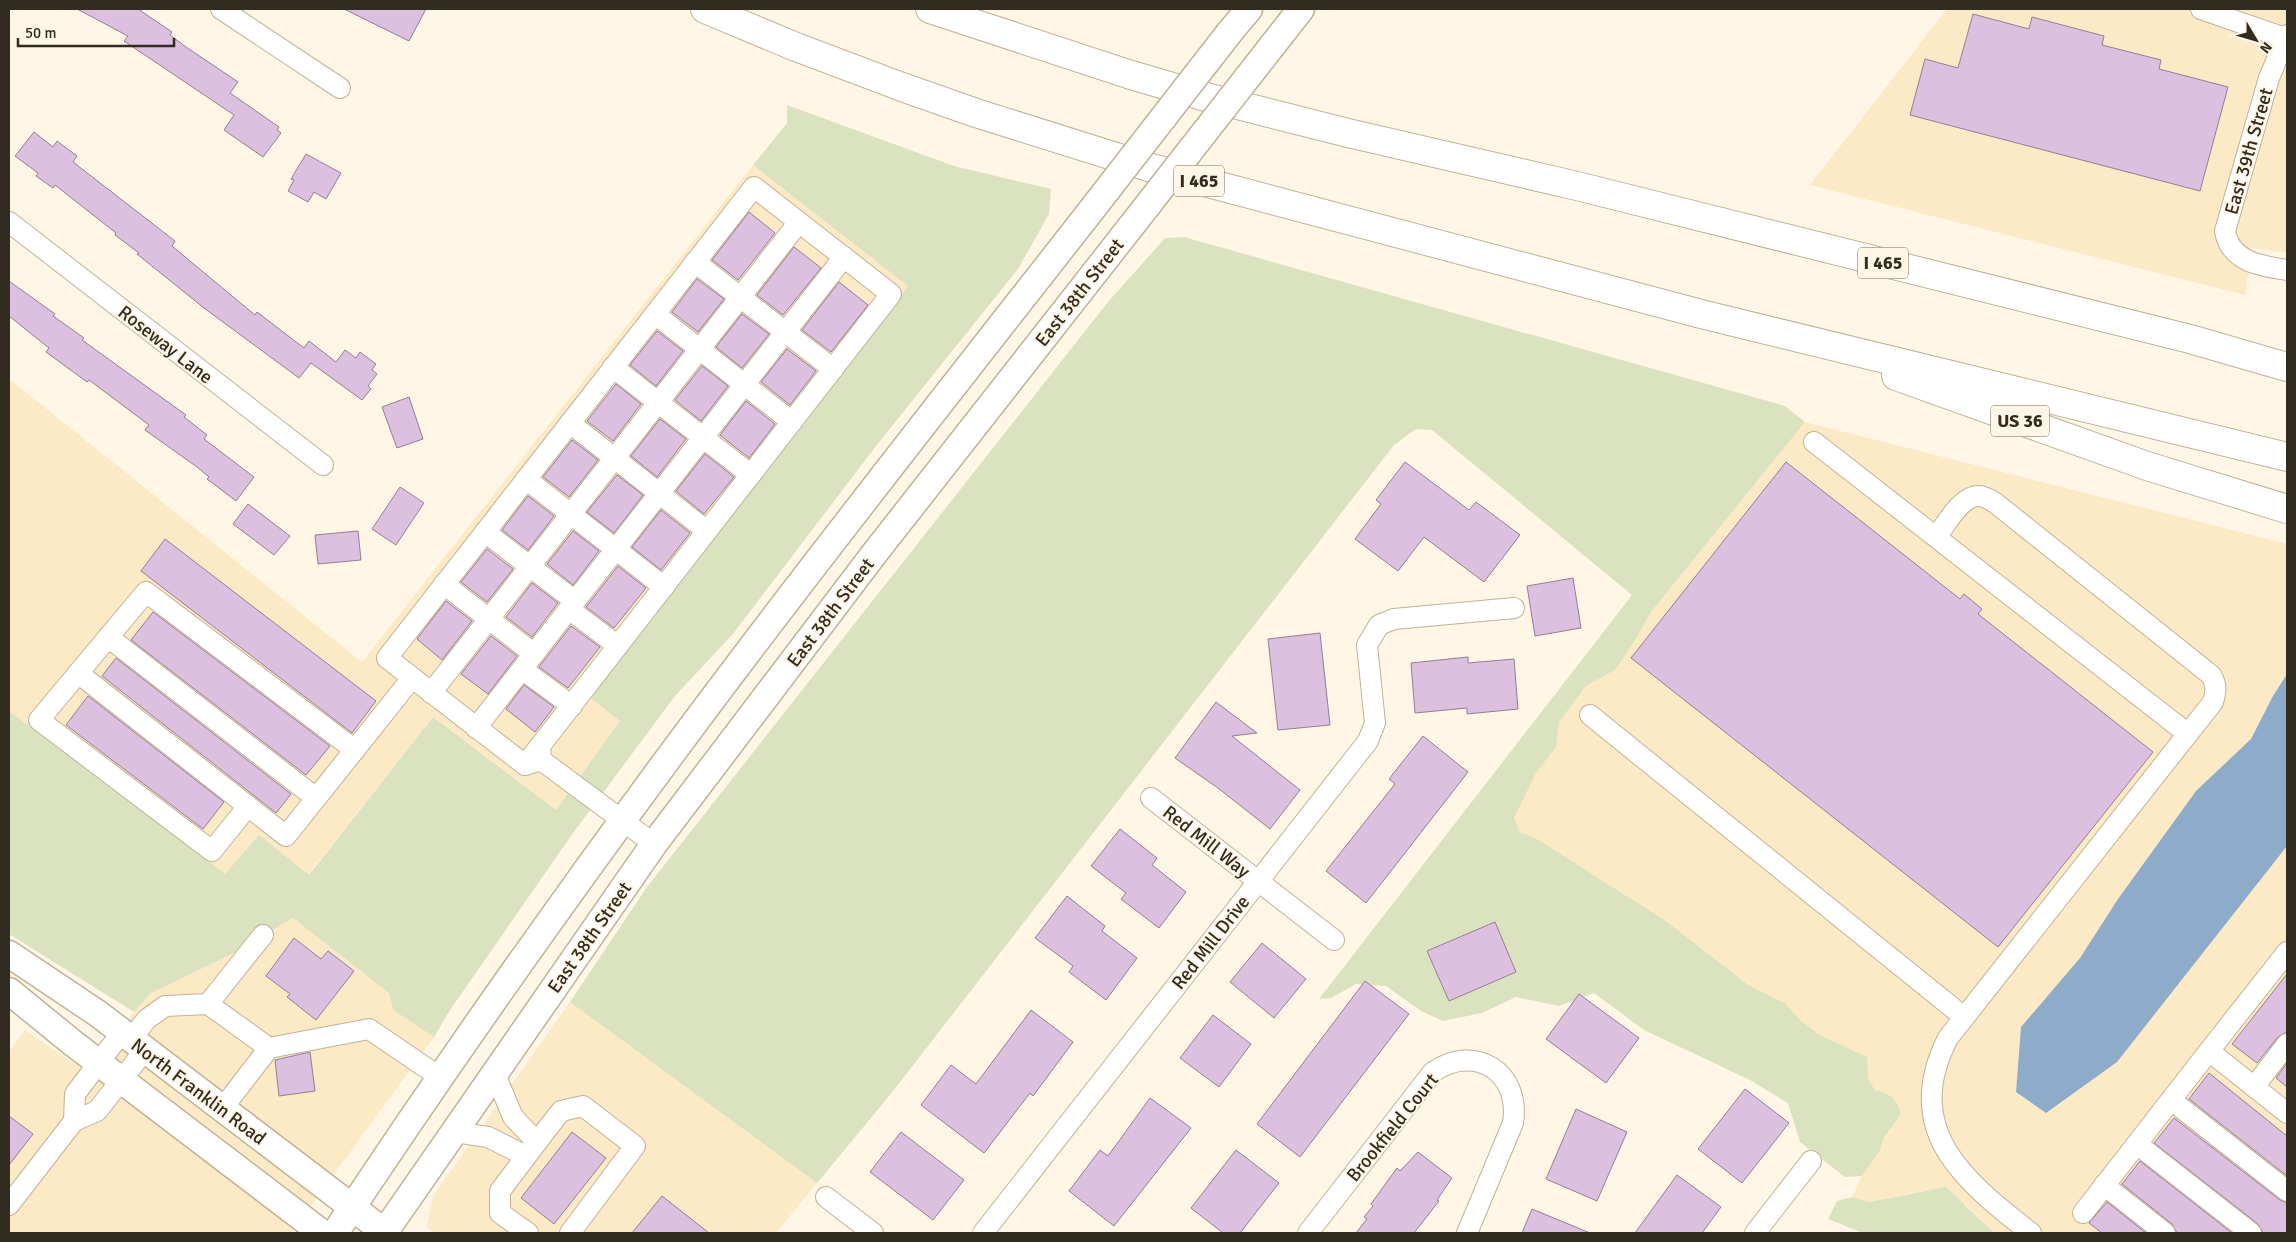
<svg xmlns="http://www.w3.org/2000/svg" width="2296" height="1242" font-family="Signika,sans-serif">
	<rect width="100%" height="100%" fill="#fff6e5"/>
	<!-- built -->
	<g fill="#fce9c6">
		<polygon points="1947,9 2287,9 2287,253 2252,248 2245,295 1810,185"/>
		<polygon points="753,165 909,285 589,696 620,721 556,810 433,717 308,875 225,875 9,711 9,379 362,662"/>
		<polygon points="1805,422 2287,544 2287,1233 1994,1233 1966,1205 1921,1191 1869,1202 1852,1197 1862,1176 1879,1154 1884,1139 1901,1114 1886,1093 1875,1090 1868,1079 1866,1057 1818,1034 1799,1019 1786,1004 1747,984 1666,921 1537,839 1520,832 1514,818 1536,773 1556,747 1559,722 1586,686 1615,670 1633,644 1651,612"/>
		<polygon points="293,918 389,993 393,1010 434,1037 291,1233 9,1233 9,1052 25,1030 83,1070 151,993 232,954"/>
		<polygon points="570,1002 817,1183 776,1233 435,1233 427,1227 433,1196"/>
	</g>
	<!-- green -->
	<g fill="#dbe2bf">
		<polygon points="787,105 954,166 1051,189 1049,214 1018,269 876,446 732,635 675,696 573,833 450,1010 434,1037 393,1010 389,993 293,918 232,954 151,993 134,1012 9,934 9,711 225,874 259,835 309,875 433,717 556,810 620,721 588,696 908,286 753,165 787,123"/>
		<path d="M1184,237L1785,406L1805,422L1651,612L1633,644L1615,670L1586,686L1559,722L1556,747L1536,773L1514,818L1520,832L1537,839L1666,921L1747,984L1786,1004L1799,1019L1818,1034L1867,1057L1868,1079L1875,1090C1890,1093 1896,1099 1901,1114L1884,1138L1879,1153L1862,1176L1845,1177L1800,1142L1788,1103L1750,1080L1644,1030L1594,993L1559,1006L1516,997L1482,1013L1443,1021L1421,1011L1386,986L1356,984L1331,998L1319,999L1632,595L1432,430L1416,429L1394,445L890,1095L817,1183L570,1002L647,887L1108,302L1165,238Z"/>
		<polygon points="1946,1187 1994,1233 1863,1233 1828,1219 1837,1201 1852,1197 1869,1202"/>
	</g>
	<!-- water -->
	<polygon fill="#8eacca" points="2287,674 2287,846 2117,1062 2046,1113 2016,1092 2021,1027 2080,958 2118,899 2196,791 2251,739 2273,696"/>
	<!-- building -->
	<g fill="#ddc0e0" stroke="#927e94">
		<polygon points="77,9 138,9 172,32 170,35 186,47 238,82 230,93 279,127 277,130 281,133 263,157 224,130 234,115 124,41 128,36"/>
		<polygon points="344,9 426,9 409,41"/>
		<polygon points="1973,14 2029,29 2032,17 2104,36 2102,45 2161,60 2159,69 2228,87 2200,191 1910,115 1925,59 1958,68"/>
		<polygon points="34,132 53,147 57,141 77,156 73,162 175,241 172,246 255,315 257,312 304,348 309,341 336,362 345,350 356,358 360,352 376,364 372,370 377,374 368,386 371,389 362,400 311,363 299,378 204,308 137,254 139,253 115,235 116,233 55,185 53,188 36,176 38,173 15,156"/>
		<polygon points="306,154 341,173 326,199 314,192 308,202 288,191 294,180 291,179"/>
		<polygon points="749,212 775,233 738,280 712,260"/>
		<polygon points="794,247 821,268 783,315 757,295"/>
		<polygon points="697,279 724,299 698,332 672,312"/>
		<polygon points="9,281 55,314 53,316 84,338 82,340 186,415 184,417 207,435 204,439 254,477 236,501 207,479 209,477 197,467 145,430 149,425 89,380 87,382 46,352 49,348 9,316"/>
		<polygon points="839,282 868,305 831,352 802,330"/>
		<polygon points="742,314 769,334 742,368 716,347"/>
		<polygon points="657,331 683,351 656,386 630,365"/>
		<polygon points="787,349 816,371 790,405 761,382"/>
		<polygon points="702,366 728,386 701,421 675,400"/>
		<polygon points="616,384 641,404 613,441 587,421"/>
		<polygon points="409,397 423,439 397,448 382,407"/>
		<polygon points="746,401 775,424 749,458 720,435"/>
		<polygon points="660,419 686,439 657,477 631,456"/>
		<polygon points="572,440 598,460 569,497 543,477"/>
		<polygon points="705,454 734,477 704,514 676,491"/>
		<polygon points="1405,462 1469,510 1476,502 1520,535 1484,582 1424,537 1398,571 1355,539 1381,504 1376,500"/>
		<polygon points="1786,462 1960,599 1964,594 1982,609 1978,614 2153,752 1998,947 1631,658"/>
		<polygon points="617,475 643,495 614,533 587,512"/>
		<polygon points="400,487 424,503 396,545 372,529"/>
		<polygon points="528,496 554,516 528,550 502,530"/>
		<polygon points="248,504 290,536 274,555 233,524"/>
		<polygon points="661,510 690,533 661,570 632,547"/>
		<polygon points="358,531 361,560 318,564 315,535"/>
		<polygon points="573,531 599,551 573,585 547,564"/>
		<polygon points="165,539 376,701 352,733 141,571"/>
		<polygon points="487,549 513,569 487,602 461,582"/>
		<polygon points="618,566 646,588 614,628 586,607"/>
		<polygon points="1573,578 1581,628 1535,636 1527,586"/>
		<polygon points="532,583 558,603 532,637 506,617"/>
		<polygon points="446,601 472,621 442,660 417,639"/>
		<polygon points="153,612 330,746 306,775 131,640"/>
		<polygon points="571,626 600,647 568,688 539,667"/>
		<polygon points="1320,633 1330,725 1278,730 1268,639"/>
		<polygon points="491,636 517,656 488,694 461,674"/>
		<polygon points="1468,657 1468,663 1514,659 1518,709 1467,714 1467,708 1415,713 1411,663"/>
		<polygon points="116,658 291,794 276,813 102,676"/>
		<polygon points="524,685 554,707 535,732 506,709"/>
		<polygon points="88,696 224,802 203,829 66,725"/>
		<polygon points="1216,702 1257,733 1232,736 1300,790 1270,829 1218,788 1175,758"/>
		<polygon points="1423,736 1468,772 1366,903 1326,871 1395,784 1389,779"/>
		<polygon points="1120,829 1157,858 1152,865 1186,892 1159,928 1121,899 1126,893 1091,866"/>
		<polygon points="1067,896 1105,926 1102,931 1137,958 1106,1000 1069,972 1073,966 1035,938"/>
		<polygon points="1495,922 1516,972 1449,1001 1427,951"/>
		<polygon points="294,938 321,959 328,951 354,971 316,1020 287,997 290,994 266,976"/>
		<polygon points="1262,943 1306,979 1274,1018 1230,982"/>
		<polygon points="2287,974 2287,1032 2278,1037 2257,1063 2232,1044"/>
		<polygon points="1365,981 1409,1014 1300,1157 1257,1124"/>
		<polygon points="1579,994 1639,1038 1606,1083 1546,1039"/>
		<polygon points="1031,1010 1073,1042 1033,1096 1030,1093 984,1153 921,1105 951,1065 976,1084"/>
		<polygon points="1213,1015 1251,1044 1219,1087 1180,1058"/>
		<polygon points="310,1052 315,1091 279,1096 275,1060"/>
		<polygon points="2287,1063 2287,1087 2276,1078"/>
		<polygon points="2209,1073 2287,1136 2287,1176 2189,1099"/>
		<polygon points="1745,1089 1789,1123 1742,1183 1698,1149"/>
		<polygon points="1150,1098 1191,1128 1114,1226 1069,1191 1100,1150 1108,1156"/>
		<polygon points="1576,1109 1627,1132 1597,1201 1546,1179"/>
		<polygon points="9,1116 33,1134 9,1165"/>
		<polygon points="2174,1118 2280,1200 2287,1203 2287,1233 2263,1233 2258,1224 2154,1143"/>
		<polygon points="572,1132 606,1158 554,1224 521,1198"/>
		<polygon points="901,1132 964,1180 933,1220 870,1172"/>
		<polygon points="1236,1150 1279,1183 1240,1233 1223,1233 1191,1208"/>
		<polygon points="1418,1152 1452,1178 1437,1200 1439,1201 1414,1233 1356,1233 1367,1219 1364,1217 1373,1206 1371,1204 1397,1168 1400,1171"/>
		<polygon points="2140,1161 2232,1233 2177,1233 2172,1224 2122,1184"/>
		<polygon points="1677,1175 1721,1207 1702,1233 1635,1233"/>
		<polygon points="662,1196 709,1233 632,1233"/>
		<polygon points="2107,1202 2146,1233 2102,1233 2089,1223"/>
		<polygon points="1532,1209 1590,1233 1522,1233"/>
	</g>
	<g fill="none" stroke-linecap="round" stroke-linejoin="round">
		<defs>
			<g id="minor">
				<polyline points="221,9 340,88"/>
				<polyline points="2201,9 2285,38"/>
				<path d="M2287,35L2269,78L2225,231C2230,262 2261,266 2287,270"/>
				<polyline points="9,222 323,465"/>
				<polyline points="695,262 833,369"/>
				<polyline points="655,314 792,422"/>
				<polyline points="613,367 751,475"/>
				<polyline points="570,423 707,531"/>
				<polyline points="1814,442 2188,734"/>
				<polyline points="526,479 664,587"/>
				<polyline points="485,532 575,601"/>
				<path d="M1936,537C1946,525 1961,495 1979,496C1984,496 1990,500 1994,502L2211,675C2217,684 2216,692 2213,702L1948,1038C1901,1130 1963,1180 2031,1233"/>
				<polyline points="444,584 534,654"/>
				<polyline points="569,609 618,646"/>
				<polyline points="108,637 316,798"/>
				<polyline points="522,669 572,706"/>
				<polyline points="78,673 286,836 412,678"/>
				<polyline points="431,693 799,222"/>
				<polyline points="1590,715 1964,1017"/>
				<polyline points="476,728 844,257"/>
				<polyline points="541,760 525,765 540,746 541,760 654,844"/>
				<polyline points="525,765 387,658 754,187 891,294 540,746"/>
				<polyline points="1151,798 1334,940"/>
				<polyline points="248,806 212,851 39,720 146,592 355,750"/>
				<polyline points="263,935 208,1004 269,1048"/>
				<polyline points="131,1039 147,1019 165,1006 208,1004"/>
				<polyline points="2209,1051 2287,952"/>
				<polyline points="495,1074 513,1117 537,1142"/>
				<polyline points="2254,1087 2287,1044"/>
				<polyline points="2171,1100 2287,1191"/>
				<polyline points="222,1109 269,1048 369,1029 441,1078"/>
				<polyline points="74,1121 75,1094 122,1032"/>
				<polyline points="455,1132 488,1137 526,1156"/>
				<polyline points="2137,1144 2251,1233"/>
				<polyline points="2104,1185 2165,1233"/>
				<polyline points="826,1197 873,1233"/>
				<polyline points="9,1205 74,1121 97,1111 145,1050"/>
				<polyline points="2083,1213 2209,1051 2287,1113"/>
				<polyline points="528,1233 500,1213 500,1191 537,1142 561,1111 583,1106 635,1146 570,1233"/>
				<polyline points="983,1233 1368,741 1375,723 1367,645 1379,625 1394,619 1514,608"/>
				<path d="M1308,1233L1433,1072C1475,1043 1521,1072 1513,1123L1467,1233"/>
				<polyline points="1755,1233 1811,1161"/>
			</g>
			<g id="major">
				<polyline points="1229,33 1249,9"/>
				<polyline points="1272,46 1301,9"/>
				<polyline points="9,954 97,1013 386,1233"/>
				<polyline points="9,991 74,1044 322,1233"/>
				<path d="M335,1233C467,1034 606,839 751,648C861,503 974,360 1086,217"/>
				<polyline points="384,1233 654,844 874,554 1129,229"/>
			</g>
			<g id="highway">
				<polyline points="705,9 796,47 902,87 976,113 1148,167 1705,315 2287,457"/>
				<polyline points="930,9 1128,74 1206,97 1348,133 1577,186 2190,339 2287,367"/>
				<polyline points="1896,376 2147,466 2287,509"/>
			</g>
		</defs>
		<!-- minor casing -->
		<use href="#minor" stroke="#c0b296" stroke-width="22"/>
		<!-- major casing -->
		<use href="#major" stroke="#c0b296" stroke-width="29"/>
		<!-- highway casing -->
		<use href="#highway" stroke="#c0b296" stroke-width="30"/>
		<!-- minor -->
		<use href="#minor" stroke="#fff" stroke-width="20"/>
		<!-- major -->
		<use href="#major" stroke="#fff" stroke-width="26"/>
		<!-- highway -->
		<use href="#highway" stroke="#fff" stroke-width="28"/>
		<defs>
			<g id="major-bridge">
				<polyline points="1086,217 1229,33"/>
				<polyline points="1129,229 1272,46"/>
			</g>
		</defs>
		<!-- major-bridge casing -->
		<use href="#major-bridge" stroke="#c0b296" stroke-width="29" stroke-linecap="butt"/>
		<!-- major-bridge -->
		<use href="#major-bridge" stroke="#fff" stroke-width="26"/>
	</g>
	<g text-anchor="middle" stroke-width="4" stroke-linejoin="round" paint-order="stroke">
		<!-- shield labels -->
		<g fill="#fff6e5" stroke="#6f685b" stroke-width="1">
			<rect x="1174" y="165.5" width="50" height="31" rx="4"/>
			<rect x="1858" y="247.5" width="50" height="31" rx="4"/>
			<rect x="1991" y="405.5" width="58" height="31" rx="4"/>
		</g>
		<g font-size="18" font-weight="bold" fill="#312b20">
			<text x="1199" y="187">I 465</text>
			<text x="1883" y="269">I 465</text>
			<text x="2020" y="427">US 36</text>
		</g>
		<!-- street labels -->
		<g font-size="19" fill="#312b20" stroke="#fff6e5">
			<text transform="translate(2248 151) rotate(-74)" y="7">East 39th Street</text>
			<text transform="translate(1079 292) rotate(-52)" y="7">East 38th Street</text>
			<text transform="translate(166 344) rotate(38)" y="7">Roseway Lane</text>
			<text transform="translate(830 612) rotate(-53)" y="7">East 38th Street</text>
			<text transform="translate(1207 841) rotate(38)" y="7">Red Mill Way</text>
			<text transform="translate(589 937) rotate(-55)" y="7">East 38th Street</text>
			<text transform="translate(1210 942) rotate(-52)" y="7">Red Mill Drive</text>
			<text transform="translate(199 1091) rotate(37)" y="7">North Franklin Road</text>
			<text transform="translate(1392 1127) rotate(-51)" y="7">Brookfield Court</text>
		</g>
	</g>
	<!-- border -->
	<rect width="2296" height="1242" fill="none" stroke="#312b20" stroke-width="20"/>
	<!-- north arrow -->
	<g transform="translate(2256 40) rotate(128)" stroke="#fff6e5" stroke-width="4" paint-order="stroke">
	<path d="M0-4L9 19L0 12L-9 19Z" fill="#312b20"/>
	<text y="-8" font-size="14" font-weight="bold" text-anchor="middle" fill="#312b20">N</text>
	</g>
	<!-- scale -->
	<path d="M18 38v8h156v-8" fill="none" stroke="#312b20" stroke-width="2.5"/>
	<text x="25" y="38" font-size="15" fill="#312b20" stroke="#fff6e5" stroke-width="4" paint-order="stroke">50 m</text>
</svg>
